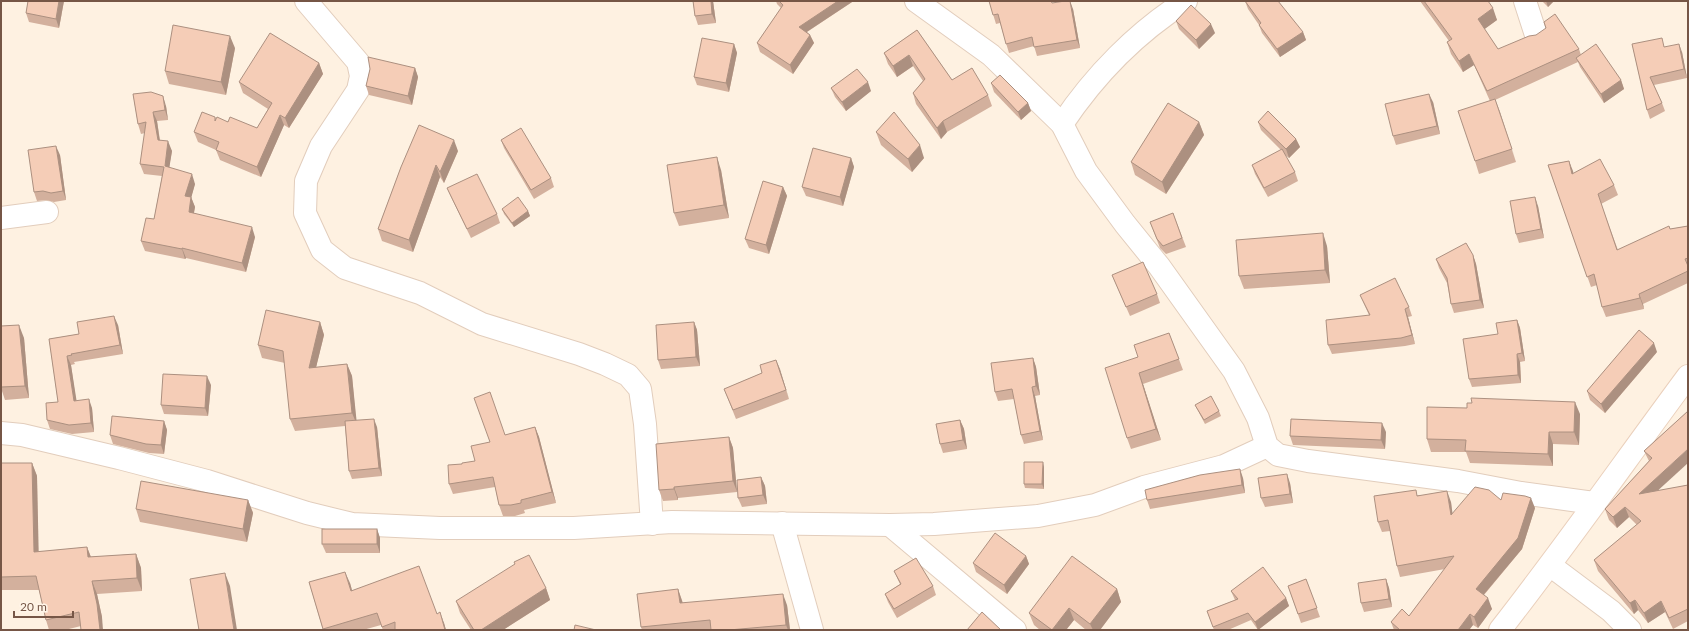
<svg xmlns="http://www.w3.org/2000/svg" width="1689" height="631" font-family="Lato,sans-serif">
	<rect width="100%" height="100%" fill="#fef1e1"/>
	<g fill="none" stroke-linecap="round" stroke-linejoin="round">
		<defs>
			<g id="minor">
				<polyline points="306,1 358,62 361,76 358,90 321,146 306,181 305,213 322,250 345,268 420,293 482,324 579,354 605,364 628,375 640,389 645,424 652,524"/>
				<polyline points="916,1 991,55 1062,124 1086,171 1125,224 1159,266 1234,371 1258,418 1267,446 1278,455 1308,461 1458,481 1521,493 1594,503"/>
				<polyline points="1525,1 1536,35"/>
				<path d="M1062,124C1094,76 1137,32 1186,1"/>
				<polyline points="1,218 47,212"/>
				<polyline points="1,433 22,435 119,458 207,481 307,513 352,524 440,528 574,528 672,522 890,525 934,524 1038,516 1095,505 1144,487 1224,466 1267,446"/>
				<polyline points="782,523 812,630"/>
				<polyline points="890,525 1015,630"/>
				<polyline points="1551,566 1611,611 1630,630"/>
			</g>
			<path id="secondary" d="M1500,630C1565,547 1625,461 1688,376"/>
		</defs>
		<!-- minor casing -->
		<use href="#minor" stroke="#e2cdbc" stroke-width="24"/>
		<!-- secondary casing -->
		<use href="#secondary" stroke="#ead0bc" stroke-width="24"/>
		<!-- minor -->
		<use href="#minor" stroke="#fff" stroke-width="22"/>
		<!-- secondary -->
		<use href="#secondary" stroke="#fff" stroke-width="22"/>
	</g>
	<!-- wall -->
	<g fill="#d3b09d">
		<polygon points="28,1 64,1 59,28 29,22 26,13"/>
		<polygon points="693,1 713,1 716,23 698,25 695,16"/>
		<polygon points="776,1 851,1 852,2 807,32 810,35 814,43 793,74 760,52 757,43 781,8 777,4"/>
		<polygon points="989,1 1053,3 1073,9 1080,48 1037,56 1034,46 1009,53 1000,23 996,24"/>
		<polygon points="1245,1 1303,32 1306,40 1280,57 1262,33 1259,25 1248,9"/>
		<polygon points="1420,1 1488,1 1497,20 1484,29 1498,49 1579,49 1581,55 1621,80 1624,89 1604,103 1580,67 1578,62 1495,100 1516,162 1479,174 1475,161 1490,101 1474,65 1463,72 1451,54 1447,42 1449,41"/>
		<polygon points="1542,1 1554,1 1548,7"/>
		<polygon points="1176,21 1215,33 1199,49 1179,29"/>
		<polygon points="917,30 952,80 988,95 992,106 947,132 941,139 916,104 913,93 923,81 913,66 897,77 888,64 884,53"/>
		<polygon points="734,44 737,53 729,92 697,85 694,77"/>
		<polygon points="1632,44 1665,47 1682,52 1687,78 1654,85 1662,103 1665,111 1650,119 1647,110"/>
		<polygon points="235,48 226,95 169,84 165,71"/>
		<polygon points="319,63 323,74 289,128 284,125 261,177 220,160 216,150 198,142 194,132 215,117 216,119 257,128 268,109 243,93 239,82"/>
		<polygon points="415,68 418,77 412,105 369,95 366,86 370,69"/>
		<polygon points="991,83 1028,103 1031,111 1021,120 994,92"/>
		<polygon points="831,88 871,91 846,111 835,97"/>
		<polygon points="133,94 166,106 168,120 157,121 160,140 172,151 169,167 195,184 191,197 195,207 194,213 255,237 246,272 186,258 185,259 145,251 141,241 154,219 162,176 144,174 140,164 145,133 141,134 138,124"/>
		<polygon points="1433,102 1440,134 1396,145 1393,136"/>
		<polygon points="1199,122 1204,135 1166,194 1135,175 1131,162"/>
		<polygon points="1258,122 1296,139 1300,147 1289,158 1284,154 1295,172 1298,181 1268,197 1255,174 1252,165 1281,150 1261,130"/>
		<polygon points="876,132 924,158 912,172 881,145"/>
		<polygon points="501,140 551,178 554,187 534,199 504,148"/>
		<polygon points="458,151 444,183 440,177 413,252 382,241 378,229 401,167"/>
		<polygon points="60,155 66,200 54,202 46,200 37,201 34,192"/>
		<polygon points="851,158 854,167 843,206 806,196 802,187"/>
		<polygon points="1569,161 1573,174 1614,185 1618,195 1601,204 1618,250 1670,229 1688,226 1688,283 1643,304 1644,309 1606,317 1602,307 1597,285 1591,287 1548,165"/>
		<polygon points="721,170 729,218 679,226 674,213"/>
		<polygon points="783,187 787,196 769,254 749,248 745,239"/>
		<polygon points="447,188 497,214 500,223 471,238 451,197"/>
		<polygon points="1538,206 1544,238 1519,243 1516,234"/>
		<polygon points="502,209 528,211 530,216 514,227 504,214"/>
		<polygon points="1173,213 1186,247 1166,254 1160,248 1150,222"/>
		<polygon points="1327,246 1330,283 1244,289 1239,276"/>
		<polygon points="1473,255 1476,264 1484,308 1454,313 1451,304 1447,283 1439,268 1436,259"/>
		<polygon points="1112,275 1157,294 1160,303 1130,316"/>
		<polygon points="1360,295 1409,307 1412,316 1408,317 1415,344 1405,346 1332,354 1328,345 1369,315 1364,304"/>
		<polygon points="1517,320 1520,328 1525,361 1520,362 1521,383 1472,387 1469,379 1498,334"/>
		<polygon points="320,322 324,335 316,367 347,364 352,376 356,421 377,427 382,476 352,479 349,471 345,426 295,431 290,419 285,363 262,358 258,345"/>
		<polygon points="694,322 697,330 700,366 661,369 658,360"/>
		<polygon points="118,325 123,354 74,362 75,364 71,365 76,401 92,408 94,432 72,434 50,429 47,420 58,402 49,339 79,334"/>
		<polygon points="1,326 24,338 29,398 5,400 1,388"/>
		<polygon points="1169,333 1183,370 1143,384 1161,440 1131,449 1127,438 1138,357"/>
		<polygon points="1657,352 1605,413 1590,400 1587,391"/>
		<polygon points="1033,358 1036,367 1040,395 1035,396 1043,440 1024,444 1021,435 1014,399 998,401 995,392"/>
		<polygon points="776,360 789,399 736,419 724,389 762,373"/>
		<polygon points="211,385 208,416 164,414 161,405"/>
		<polygon points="1195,405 1219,411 1221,416 1205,424 1197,409"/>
		<polygon points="1688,411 1658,491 1688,485 1688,621 1673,629 1665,612 1648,623 1638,610 1634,614 1598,571 1594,560 1637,525 1629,517 1617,528 1609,520 1605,509 1649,461 1644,451"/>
		<polygon points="1580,414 1579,445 1553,444 1553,466 1470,463 1466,452 1431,452 1427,439"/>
		<polygon points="960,420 964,429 967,449 943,453 940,444"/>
		<polygon points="164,421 167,430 164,454 149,453 113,444 110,435"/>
		<polygon points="535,427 539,437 556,503 524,510 525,513 515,516 503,516 499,505 495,487 453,494 449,484 475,461 490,442 505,435"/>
		<polygon points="1386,432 1385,449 1293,445 1290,436"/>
		<polygon points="729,437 733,448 737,492 678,498 678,500 663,501 659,490"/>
		<polygon points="1,463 32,463 37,476 38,552 87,547 91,557 136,554 141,568 142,591 97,594 102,617 81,626 65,630 49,630 46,620 39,590 1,590"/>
		<polygon points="1044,467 1044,489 1025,488 1024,484"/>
		<polygon points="761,477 765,486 767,504 742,507 738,498"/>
		<polygon points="1243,478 1245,493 1150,509 1147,500"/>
		<polygon points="1290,483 1293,503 1265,507 1261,498"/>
		<polygon points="1418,495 1451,502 1452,513 1501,500 1535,508 1522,549 1484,595 1492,609 1478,628 1473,625 1469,630 1394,630 1391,622 1409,616 1445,569 1400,577 1397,566 1390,531 1382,532 1378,522"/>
		<polygon points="248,500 253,513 247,542 140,522 136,509"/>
		<polygon points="377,529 380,538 380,553 326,553 322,544"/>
		<polygon points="1026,556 1029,564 1007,594 976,572 973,563"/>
		<polygon points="894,571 933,586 936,595 897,618 888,602 885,594 900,584 898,580"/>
		<polygon points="1306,579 1320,617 1301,623 1288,586"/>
		<polygon points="1386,579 1389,588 1392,607 1364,612 1361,603"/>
		<polygon points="309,582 350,583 352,590 437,614 444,623 446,630 383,630 381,625 363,630 323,630"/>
		<polygon points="546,588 550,600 503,630 471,630 460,613 456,601"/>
		<polygon points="678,589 683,603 787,605 790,630 642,630 641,627"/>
		<polygon points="1117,589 1121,602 1100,630 1086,630 1074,620 1066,630 1040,630 1034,625 1029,613"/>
		<polygon points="1231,591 1286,598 1289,606 1258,630 1251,620 1228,630 1214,630 1207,611 1235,600"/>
	</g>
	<!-- shaded-wall -->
	<g fill="#ac9080">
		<polygon points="59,1 64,1 59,28 56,19"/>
		<polygon points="711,1 713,1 716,23 712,14"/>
		<polygon points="838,1 851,1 852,2 802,35 799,27"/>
		<polygon points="1070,1 1073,9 1080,48 1077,40"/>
		<polygon points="1546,1 1554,1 1548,7"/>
		<polygon points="1493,8 1497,20 1482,31 1478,19"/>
		<polygon points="1211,24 1215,33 1199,49 1196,40"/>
		<polygon points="1303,32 1306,40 1280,57 1277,49"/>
		<polygon points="810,35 814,43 793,74 790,65"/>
		<polygon points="230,36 235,48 226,95 221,82"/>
		<polygon points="734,44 737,53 729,92 726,83"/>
		<polygon points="1679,44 1682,52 1687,78 1684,69"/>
		<polygon points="1469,54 1474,65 1463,72 1459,61"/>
		<polygon points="909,55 913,66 897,77 893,66"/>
		<polygon points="319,63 323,74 289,128 285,118"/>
		<polygon points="415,68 418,77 412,105 408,96"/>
		<polygon points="1621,80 1624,89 1604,103 1601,94"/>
		<polygon points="868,82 871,91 846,111 842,102"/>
		<polygon points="1429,94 1433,102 1440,134 1437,126"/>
		<polygon points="163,96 166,106 168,120 165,110"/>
		<polygon points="1495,99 1500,112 1516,162 1512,149"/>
		<polygon points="1028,103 1031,111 1021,120 1018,112"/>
		<polygon points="153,112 157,121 161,150 158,140"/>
		<polygon points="280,115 284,125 261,177 257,167"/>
		<polygon points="943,121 947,132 941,139 937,128"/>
		<polygon points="1199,122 1204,135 1166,194 1162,182"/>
		<polygon points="1296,139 1300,147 1289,158 1286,149"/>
		<polygon points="454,140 458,151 444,183 440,172"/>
		<polygon points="168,141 172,151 168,176 165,166"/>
		<polygon points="920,145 924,158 912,172 908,159"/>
		<polygon points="56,146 60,155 66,200 63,191"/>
		<polygon points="717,157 721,170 729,218 724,205"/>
		<polygon points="851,158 854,167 843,206 840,197"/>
		<polygon points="1569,161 1573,171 1576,185 1572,174"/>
		<polygon points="436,165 440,177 413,252 409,240"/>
		<polygon points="192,174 195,184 189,206 185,196"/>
		<polygon points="783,187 787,196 769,254 766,245"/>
		<polygon points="191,197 195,207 192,222 189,212"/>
		<polygon points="1535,197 1538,206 1544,238 1541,229"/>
		<polygon points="528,211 530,216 514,227 512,223"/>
		<polygon points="252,227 255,237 246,272 242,263"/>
		<polygon points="1323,233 1327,246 1330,283 1325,270"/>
		<polygon points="182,248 186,258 185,259 182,249"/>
		<polygon points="1473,255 1476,264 1484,308 1480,300"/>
		<polygon points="1639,294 1643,304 1644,309 1640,298"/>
		<polygon points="1405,309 1408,317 1415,344 1412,335"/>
		<polygon points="114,316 118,325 123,354 120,345"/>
		<polygon points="1517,320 1520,328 1525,361 1522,353"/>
		<polygon points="320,322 324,335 313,380 309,368"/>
		<polygon points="694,322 697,330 700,366 696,357"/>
		<polygon points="19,325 24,338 29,398 25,386"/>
		<polygon points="1654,343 1657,352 1605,413 1601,404"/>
		<polygon points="1517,354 1520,362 1521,383 1518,375"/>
		<polygon points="67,356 71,365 78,410 74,401"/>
		<polygon points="1033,358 1036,367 1040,395 1036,386"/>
		<polygon points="776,360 780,369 789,399"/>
		<polygon points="347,364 352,376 357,425 352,413"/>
		<polygon points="1139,373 1143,384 1161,440 1156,429"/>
		<polygon points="207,376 211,385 208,416 205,408"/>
		<polygon points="1032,387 1035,396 1043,440 1040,431"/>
		<polygon points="89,399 92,408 94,432 91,423"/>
		<polygon points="1575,402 1580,414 1579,445 1574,432"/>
		<polygon points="374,419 377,427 382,476 379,468"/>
		<polygon points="960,420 964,429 967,449 963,440"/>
		<polygon points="164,421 167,430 164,454 161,445"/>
		<polygon points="1382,423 1386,432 1385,449 1381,440"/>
		<polygon points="535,427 539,437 556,503 552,492"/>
		<polygon points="1549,432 1553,444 1553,466 1548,454"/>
		<polygon points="729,437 733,448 737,492 733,481"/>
		<polygon points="1688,449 1688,463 1642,505 1639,494"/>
		<polygon points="1043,462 1044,467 1044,489 1042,484"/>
		<polygon points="32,463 37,476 39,566 34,552"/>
		<polygon points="1240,469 1243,478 1245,493 1242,485"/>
		<polygon points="1287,474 1290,483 1293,503 1290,494"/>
		<polygon points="761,477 765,486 767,504 763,495"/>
		<polygon points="674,487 678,498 678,500 674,489"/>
		<polygon points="1447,491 1451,502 1454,525 1451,515"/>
		<polygon points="1531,498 1535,508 1522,549 1480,599 1476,589"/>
		<polygon points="248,500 253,513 247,542 243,529"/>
		<polygon points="1625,507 1629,517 1617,528 1613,517"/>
		<polygon points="377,529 380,538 380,553 377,544"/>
		<polygon points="87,547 92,560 88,557"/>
		<polygon points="136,554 141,568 142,591 137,578"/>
		<polygon points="1026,556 1029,564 1007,594 1004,585"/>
		<polygon points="345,572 350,583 355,602 351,591"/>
		<polygon points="225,573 230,586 237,630 234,630"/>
		<polygon points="1386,579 1389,588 1392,607 1389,599"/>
		<polygon points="92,581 97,594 102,617 103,630 100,630"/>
		<polygon points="546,588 550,600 503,630 481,630"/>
		<polygon points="678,589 682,601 684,614 680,603"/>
		<polygon points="1117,589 1121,602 1100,630 1093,630 1090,624"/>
		<polygon points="783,594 787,605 790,630 788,630 786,625"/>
		<polygon points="1286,598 1289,606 1258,630 1255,622"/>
		<polygon points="1488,598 1492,609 1478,628 1474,617"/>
		<polygon points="1635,600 1638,610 1634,614 1630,603"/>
		<polygon points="1661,601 1665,612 1648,623 1644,613"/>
		<polygon points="1069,608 1074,620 1066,630 1052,630"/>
		<polygon points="440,612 444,623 446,630 445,630"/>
		<polygon points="1470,614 1473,625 1469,630 1458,630"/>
	</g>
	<!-- building -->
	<g fill="#f5cdb7" stroke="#ac9080">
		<polygon points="28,1 59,1 56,19 26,13"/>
		<polygon points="693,1 711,1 712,14 695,16"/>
		<polygon points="779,1 838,1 799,27 810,35 790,65 757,43 783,5"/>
		<polygon points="989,1 1051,1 1052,3 1065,1 1070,1 1077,40 1034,47 1032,37 1006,44 998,14 993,15"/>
		<polygon points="1245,1 1278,1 1303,32 1277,49 1259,25 1261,23"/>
		<polygon points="1424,1 1488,1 1493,8 1478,19 1498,49 1529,36 1536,35 1546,28 1544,22 1555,14 1579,49 1487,91 1469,54 1459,61 1447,42 1452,39"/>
		<polygon points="1191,5 1211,24 1196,40 1176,21"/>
		<polygon points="173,25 230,36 221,82 165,71"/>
		<polygon points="917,30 952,80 972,68 988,95 943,121 937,128 913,93 925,79 909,55 893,66 884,53"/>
		<polygon points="270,33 319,63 285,118 280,115 257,167 216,150 219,142 194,132 202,112 215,117 215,121 217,117 228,122 230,117 257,128 272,103 239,82"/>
		<polygon points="702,38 734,44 726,83 694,77"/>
		<polygon points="1662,38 1664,47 1679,44 1684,69 1650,77 1662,103 1647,110 1632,44"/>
		<polygon points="1596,44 1621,80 1601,94 1576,58"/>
		<polygon points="368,57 415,68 408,96 366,86 370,69"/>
		<polygon points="857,69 868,82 842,102 831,88"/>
		<polygon points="1000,75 1028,103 1018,112 991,83"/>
		<polygon points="151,92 163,96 165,110 153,112 158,140 168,141 165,166 192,174 185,196 191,197 189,212 252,227 242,263 182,248 182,249 141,241 146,218 154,219 164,167 140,164 146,122 138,124 133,94"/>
		<polygon points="1429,94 1437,126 1393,136 1385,104"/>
		<polygon points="1495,99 1512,149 1475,161 1458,111"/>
		<polygon points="1168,103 1199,122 1162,182 1131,162"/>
		<polygon points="1268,111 1296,139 1286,149 1258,122"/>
		<polygon points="894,112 920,145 908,159 876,132"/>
		<polygon points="419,125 454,140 440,172 436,165 409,240 378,229 401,167"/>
		<polygon points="521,128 551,178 531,190 501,140"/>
		<polygon points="56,146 63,191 51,193 43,191 34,192 28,150"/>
		<polygon points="813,148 851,158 840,197 802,187"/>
		<polygon points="1282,149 1295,172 1264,188 1252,165"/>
		<polygon points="717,157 724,205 674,213 667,165"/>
		<polygon points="1600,159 1614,185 1598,194 1617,250 1669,226 1670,229 1688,226 1688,258 1685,259 1688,266 1688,271 1639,294 1640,298 1602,307 1594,274 1587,277 1548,165 1569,161 1572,174"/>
		<polygon points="477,174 497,214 467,229 447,188"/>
		<polygon points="763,181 783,187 766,245 745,239"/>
		<polygon points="518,197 528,211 512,223 502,209"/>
		<polygon points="1535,197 1541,229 1516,234 1510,201"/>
		<polygon points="1173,213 1182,238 1163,246 1157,239 1150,222"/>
		<polygon points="1323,233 1325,270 1239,276 1236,240"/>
		<polygon points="1466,243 1473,255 1480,300 1451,304 1447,278 1436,259"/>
		<polygon points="1143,262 1157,294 1126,307 1112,275"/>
		<polygon points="1395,278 1409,307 1405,309 1412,335 1401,338 1328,345 1326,320 1370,315 1360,295"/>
		<polygon points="266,310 320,322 309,368 347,364 352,413 290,419 283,351 258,345"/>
		<polygon points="114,316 120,345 71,354 72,355 67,356 74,401 89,399 91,423 69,425 47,420 46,403 58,402 49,339 79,334 77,322"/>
		<polygon points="1517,320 1522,353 1517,354 1518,375 1469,379 1463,339 1498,334 1496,323"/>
		<polygon points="694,322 696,357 658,360 656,325"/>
		<polygon points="19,325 25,386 1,387 1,326"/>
		<polygon points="1639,330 1654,343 1601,404 1587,391"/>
		<polygon points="1169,333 1179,359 1139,373 1156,429 1127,438 1105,368 1138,357 1134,345"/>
		<polygon points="1033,358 1036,386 1032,387 1040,431 1021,435 1012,389 995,392 991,363"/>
		<polygon points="776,360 786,390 733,410 724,389 762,373 760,365"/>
		<polygon points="163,374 207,376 205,408 161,405"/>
		<polygon points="490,392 505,435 535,427 552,492 521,500 521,503 511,505 499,505 493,477 449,484 448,465 462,464 462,463 475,461 471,446 490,442 474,398"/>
		<polygon points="1211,396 1219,411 1204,420 1195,405"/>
		<polygon points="1471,398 1575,402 1574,432 1549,432 1548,454 1465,451 1466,440 1427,439 1427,407 1467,408 1467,403 1472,403"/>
		<polygon points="1688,411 1688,449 1639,494 1688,485 1688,609 1669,618 1661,601 1644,613 1635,600 1630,603 1594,560 1641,521 1625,507 1613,517 1605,509 1652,458 1644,451"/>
		<polygon points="112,416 164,421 161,445 146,444 110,435"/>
		<polygon points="374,419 379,468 349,471 345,421"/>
		<polygon points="1291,419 1382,423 1381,440 1290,436"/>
		<polygon points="960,420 963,440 940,444 936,424"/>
		<polygon points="729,437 733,481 674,487 674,489 659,490 656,444"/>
		<polygon points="1024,462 1043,462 1042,484 1024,484"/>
		<polygon points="1,463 32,463 34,552 87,547 88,557 136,554 137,578 92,581 97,604 100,630 81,630 79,612 46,620 36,576 1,577"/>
		<polygon points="1240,469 1242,485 1147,500 1145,490 1200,475"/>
		<polygon points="1287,474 1290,494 1261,498 1258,478"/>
		<polygon points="761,477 763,495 738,498 737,480"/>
		<polygon points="141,481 248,500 243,529 136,509"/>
		<polygon points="1475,487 1489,490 1501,500 1503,493 1525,496 1531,498 1518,538 1476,589 1488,598 1474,617 1470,614 1458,630 1400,630 1391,622 1402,609 1409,616 1454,556 1397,566 1388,520 1378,522 1374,496 1416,490 1417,496 1447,491 1451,515"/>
		<rect x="322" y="529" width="55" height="15"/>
		<polygon points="995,533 1026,556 1004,585 973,563"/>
		<polygon points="529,555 546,588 481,630 474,630 456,601 515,564 514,562"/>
		<polygon points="1072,556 1117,589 1090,624 1069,608 1052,630 1029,613"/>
		<polygon points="916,558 933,586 894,609 885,594 901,584 894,571"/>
		<polygon points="419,566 437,614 440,612 445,630 395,630 395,622 382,627 377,613 323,629 309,582 345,572 351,591"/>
		<polygon points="1263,567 1286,598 1255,622 1248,613 1213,627 1207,611 1238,599 1231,591"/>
		<polygon points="225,573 234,630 199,630 190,579"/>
		<polygon points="1306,579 1317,608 1298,614 1288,586"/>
		<polygon points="1386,579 1389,599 1361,603 1358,583"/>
		<polygon points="678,589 680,603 783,594 786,625 729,630 711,630 710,620 641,627 637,594"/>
		<polygon points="982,612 1001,630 967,630"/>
		<polygon points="575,625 596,630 574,630"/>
	</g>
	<!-- border -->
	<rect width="1689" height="631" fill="none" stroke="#765646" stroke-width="4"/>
	<!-- scale -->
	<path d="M14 611v6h59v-6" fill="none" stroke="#765646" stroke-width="2"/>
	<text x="20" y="611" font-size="12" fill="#765646" stroke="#fff5e8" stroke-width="3" paint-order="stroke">20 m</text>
</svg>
